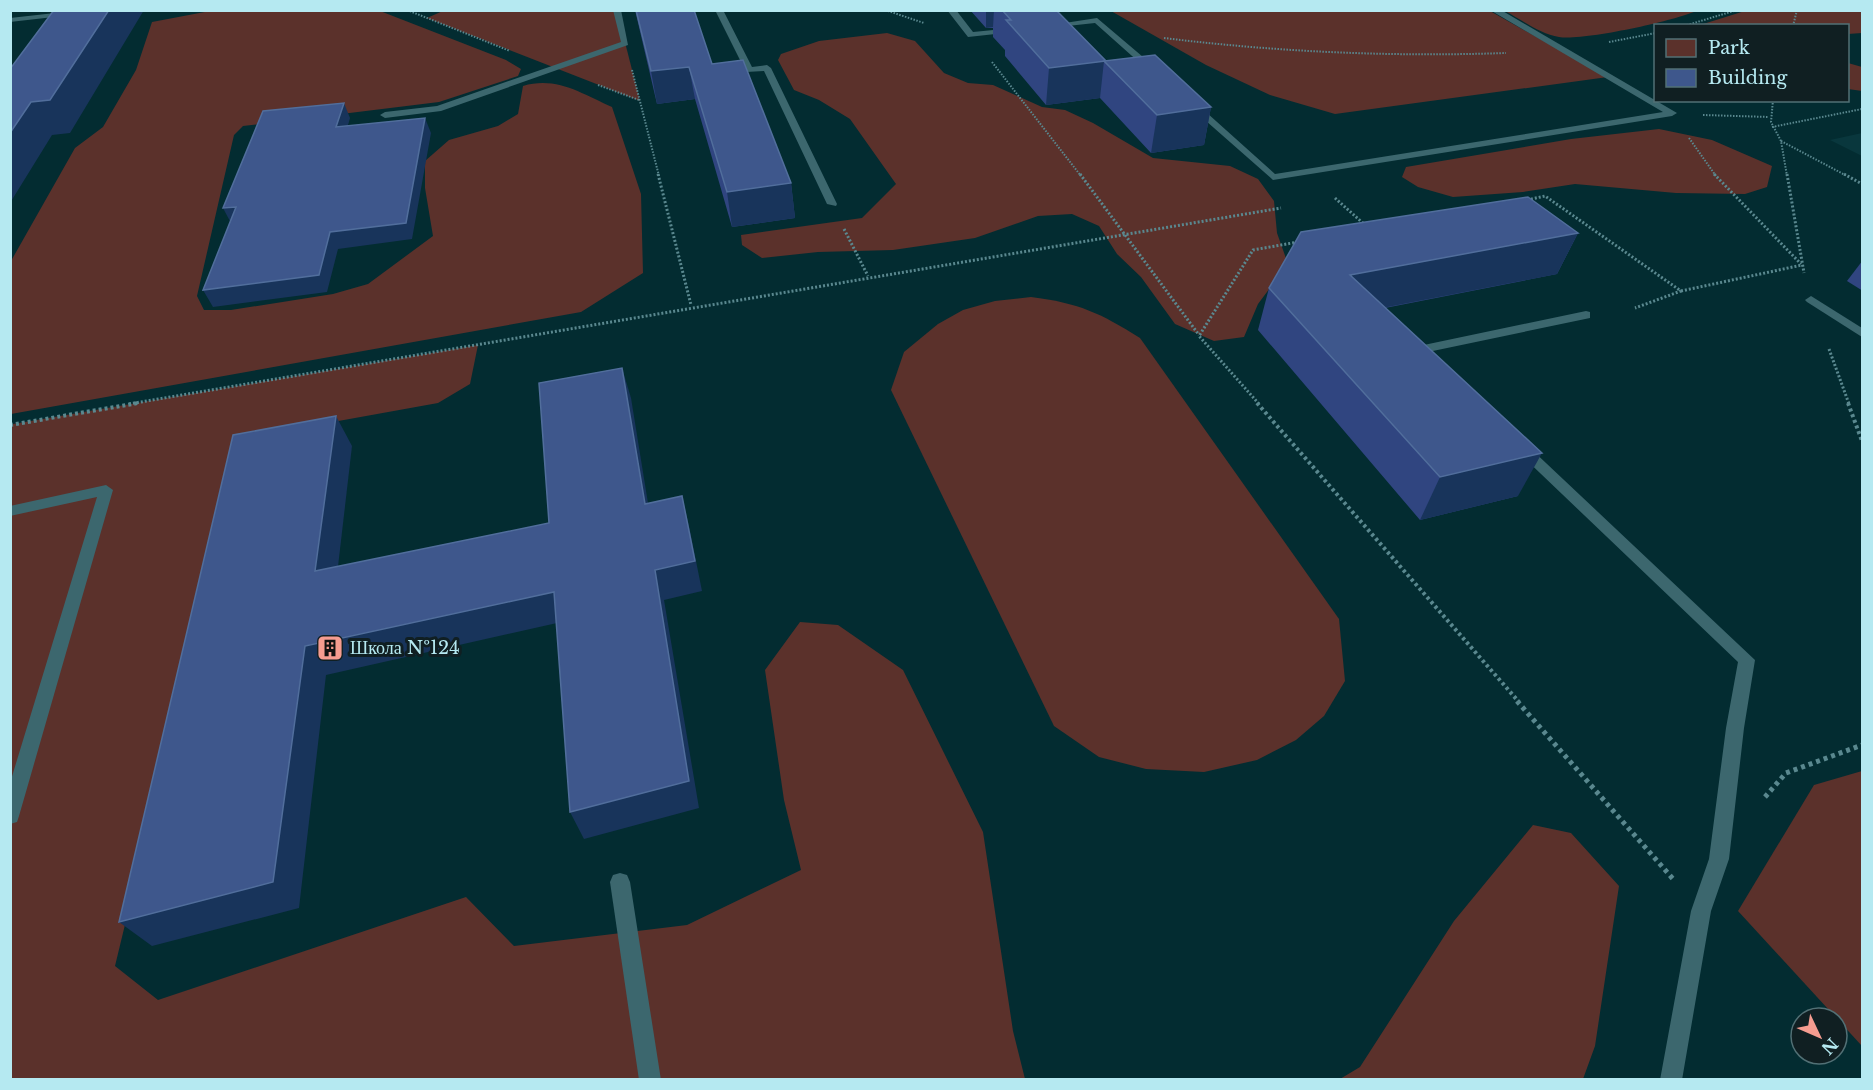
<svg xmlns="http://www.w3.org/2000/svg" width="1873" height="1090" font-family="'Libre Baskerville',serif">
	<rect width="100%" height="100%" fill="#032c31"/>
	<!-- built -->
	<polygon fill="#09373d" points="1862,133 1862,156 1830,140"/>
	<!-- green -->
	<g fill="#5b312b">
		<polygon points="445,10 617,11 640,101 427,18"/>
		<polygon points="1748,10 1862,11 1862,33 1848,34 1848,26 1700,25"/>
		<path d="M210,11H380L506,60L521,69L518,76L439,102L243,126L234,135L197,296L204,310H231L333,294L368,284L433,236L425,188V161L449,140L498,126L518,114L523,86C557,76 582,94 612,107L641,194L643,273L581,312L11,414V261L75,148L103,127L136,70L152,22Z"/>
		<polygon points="1111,11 1490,11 1608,77 1335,114 1270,95 1206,65"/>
		<path d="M1505,11H1696C1674,21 1583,41 1559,37C1540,34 1522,20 1505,11Z"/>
		<polygon points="887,33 915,41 944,73 968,83 993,85 1042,107 1065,110 1093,123 1153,158 1230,166 1258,179 1274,201 1277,233 1288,264 1258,304 1244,337 1214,341 1175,324 1141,277 1117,254 1099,226 1072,214 1038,216 975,238 893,250 818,252 762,258 742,245 741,235 862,218 896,184 850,119 819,100 794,90 778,60 781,54 819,41"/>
		<polygon points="1848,63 1862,67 1862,91 1848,89"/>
		<polygon points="1659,129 1712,140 1772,166 1767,187 1745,194 1676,193 1575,184 1523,192 1453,197 1418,187 1402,177 1406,167 1571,139"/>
		<path d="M1031,297C1079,303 1100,313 1140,338L1339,619L1345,681L1324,716L1296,740L1257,760L1204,772L1146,769L1099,757L1054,726L891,390L904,352L938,324L963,310L995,301Z"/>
		<polygon points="478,345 470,384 438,403 272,433 238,457 115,966 158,1000 466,897 514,946 687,925 801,870 784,800 765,670 800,622 838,625 903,670 983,832 1013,1031 1025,1079 11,1080 11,427 13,424"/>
		<polygon points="1862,771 1862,1046 1738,911 1814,785"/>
		<polygon points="1533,825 1571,833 1619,886 1595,1046 1583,1079 1340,1079 1360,1067 1454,921"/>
	</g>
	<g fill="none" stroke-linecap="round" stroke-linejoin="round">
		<!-- path-far3 -->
		<g stroke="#5a888f" stroke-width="2" stroke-dasharray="1.5 1.5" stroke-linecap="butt">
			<polyline points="407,10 510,51"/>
			<polyline points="885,10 924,23"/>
			<polyline points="1684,26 1737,10"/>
			<polyline points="1793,26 1797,10"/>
			<path d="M1164,38C1278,52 1391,57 1506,53"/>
			<polyline points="1609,42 1656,33"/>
			<polyline points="992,62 1081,176"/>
			<polyline points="632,70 659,176"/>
			<polyline points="598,85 639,100"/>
			<polyline points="1773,100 1771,122 1781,141 1787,176"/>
			<polyline points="1703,115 1769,117"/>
			<polyline points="1772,127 1862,109"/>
			<polyline points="1689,138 1716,176"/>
			<polyline points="1781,141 1847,176"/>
		</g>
		<!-- path-far2 -->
		<g stroke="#5a888f" stroke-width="3" stroke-dasharray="2 2" stroke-linecap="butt">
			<polyline points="658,174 691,305"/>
			<polyline points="1080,174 1199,335"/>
			<polyline points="1714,174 1801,264"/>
			<polyline points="1787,174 1804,273"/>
			<polyline points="1844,174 1862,184"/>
			<polyline points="1335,198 1365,225"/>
			<polyline points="1527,200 1545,196 1681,291 1635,308"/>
			<polyline points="844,229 868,276"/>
			<polyline points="1681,291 1802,265"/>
			<polyline points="1829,349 1849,404"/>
			<polyline points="129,404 1281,208"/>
			<polyline points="1259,404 1199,336 1253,250 1298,242"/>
		</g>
		<!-- path-far1 -->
		<g stroke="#5a888f" stroke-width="4" stroke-dasharray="3 3" stroke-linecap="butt">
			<polyline points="1257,403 1519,702"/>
			<polyline points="1848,403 1862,441"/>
			<polyline points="10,425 138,403"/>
		</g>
		<!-- path -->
		<g stroke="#5a888f" stroke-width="5" stroke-dasharray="4 4" stroke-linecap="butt">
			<polyline points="1517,701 1673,879"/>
			<polyline points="1765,797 1786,773 1862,745"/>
		</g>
		<!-- lane -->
		<g fill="#3c676e" fill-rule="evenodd">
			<polygon points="82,10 115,10 10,22 10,18"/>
			<polygon points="613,10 621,10 628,45 441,111 385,118 380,115 385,112 437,106 621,42"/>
			<polygon points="715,10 723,10 752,67 767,65 771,68 837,204 836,206 827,204 764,71 746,72"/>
			<polygon points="947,10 956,10 973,32 1014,28 1018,30 1014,32 968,37"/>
			<polygon points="1490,10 1501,10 1677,113 1672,116 1273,180 1189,106 1197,104 1275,174 1663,112"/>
			<polygon points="1097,18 1156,68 1156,72 1150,72 1095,23 1049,28 1045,26"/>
			<polygon points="1811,296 1862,328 1862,337 1807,302 1805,300"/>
			<polygon points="1586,311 1590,312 1590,318 1428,352 1432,357 1426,361 1422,360 1413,350 1419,346"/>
			<polygon points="1524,445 1529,447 1755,660 1744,728 1729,859 1711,911 1682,1080 1660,1080 1691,911 1709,859 1726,728 1738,662 1519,453 1517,450 1519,447"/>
			<polygon points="106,485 113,490 19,816 17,822 10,824 10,783 97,497 10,516 10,506"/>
			<polygon points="620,873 627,875 630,882 661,1080 639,1080 610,882 613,875"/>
		</g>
	</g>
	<!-- wall -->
	<g fill="#304580">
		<polygon points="635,10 694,10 712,64 791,183 795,218 732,227 695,99 657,104"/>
		<polygon points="970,10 1056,10 1106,61 1211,107 1204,145 1151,153 1100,98 1046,105 1005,56 1005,50 993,37 993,28 986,28"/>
		<polygon points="1578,233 1557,274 1385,308 1518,496 1420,520 1258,330 1269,288"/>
		<polygon points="1863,260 1863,291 1847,281"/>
	</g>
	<!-- shaded-wall -->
	<g fill="#18345b">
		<polygon points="109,10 144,10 70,133 52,135 10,203 10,133 31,102"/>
		<polygon points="986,10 994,10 993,27 986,28"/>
		<polygon points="1104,61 1100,98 1046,105 1049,68 1106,61"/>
		<polygon points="689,67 695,99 657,104 651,71"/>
		<polygon points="344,103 350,118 343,143 336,127"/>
		<polygon points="1211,107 1204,145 1151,153 1157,115"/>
		<polygon points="425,118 431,133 412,239 338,249 327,292 213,307 203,290 330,232"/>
		<polygon points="791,183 795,218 732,227 727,192"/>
		<polygon points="236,207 232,225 223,208"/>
		<polygon points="1578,233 1557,274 1336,317 1350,275"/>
		<polygon points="622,368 631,398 653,534 645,504"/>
		<polygon points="336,416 352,446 334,601 315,571"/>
		<polygon points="1542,453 1518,496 1420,520 1440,477"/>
		<polygon points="682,496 689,526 702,591 664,600 699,808 584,839 570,812"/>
		<polygon points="554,592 566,621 326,675 299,908 152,946 119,922 305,646"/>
	</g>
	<!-- building -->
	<g fill="#3e578c" stroke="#516e9c" stroke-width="1.5">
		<polygon points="54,10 109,10 50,100 31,102 10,133 10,69"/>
		<polygon points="636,10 694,10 712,64 743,60 791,183 727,192 689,67 651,71"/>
		<polygon points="1002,10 1056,10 1106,61 1049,68 1006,20 1011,20"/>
		<polygon points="1155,55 1211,107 1157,115 1104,61"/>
		<polygon points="344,103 336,127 425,118 406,223 330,232 319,275 203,290 236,207 223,208 263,111"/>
		<polygon points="1528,197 1578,233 1350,275 1542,453 1440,477 1269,288 1301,232"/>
		<polygon points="622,368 645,504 682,496 695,561 655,570 689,781 570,812 554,592 305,646 273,882 119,922 233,435 336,416 315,571 549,523 539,383"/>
	</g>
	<!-- icons -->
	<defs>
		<symbol id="building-square" viewBox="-11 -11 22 22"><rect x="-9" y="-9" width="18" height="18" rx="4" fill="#f59c90" stroke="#101f22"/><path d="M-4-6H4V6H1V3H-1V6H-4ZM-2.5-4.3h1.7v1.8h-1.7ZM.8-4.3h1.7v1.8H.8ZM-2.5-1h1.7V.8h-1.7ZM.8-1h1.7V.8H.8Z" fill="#111"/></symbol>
	</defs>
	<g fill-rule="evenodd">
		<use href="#building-square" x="315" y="633" width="30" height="30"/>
	</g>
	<g text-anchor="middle" stroke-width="6" stroke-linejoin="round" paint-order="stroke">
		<!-- poi labels -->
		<g font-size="18" fill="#b5e9f1" stroke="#101f22" text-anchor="start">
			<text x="350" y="654">Школа №124</text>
		</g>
	</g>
	<!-- border -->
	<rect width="1873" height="1090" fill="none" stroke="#b5e9f1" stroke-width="24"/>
	<!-- legend -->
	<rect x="1654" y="24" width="195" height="78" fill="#101f22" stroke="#527075" stroke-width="1.5"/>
	<rect x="1666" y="39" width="30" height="18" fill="#5b312b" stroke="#527075" stroke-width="1.5"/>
	<text x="1708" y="54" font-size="18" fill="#b5e9f1">Park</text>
	<rect x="1666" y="69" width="30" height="18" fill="#3e578c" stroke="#527075" stroke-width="1.5"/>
	<text x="1708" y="84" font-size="18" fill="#b5e9f1">Building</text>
	<!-- north arrow -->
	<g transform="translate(1819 1036) rotate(134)"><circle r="28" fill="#101f22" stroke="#527075" stroke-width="1.5"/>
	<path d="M0-4.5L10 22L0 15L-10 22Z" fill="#f59c90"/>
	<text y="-9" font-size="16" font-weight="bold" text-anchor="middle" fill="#b5e9f1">N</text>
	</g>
</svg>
